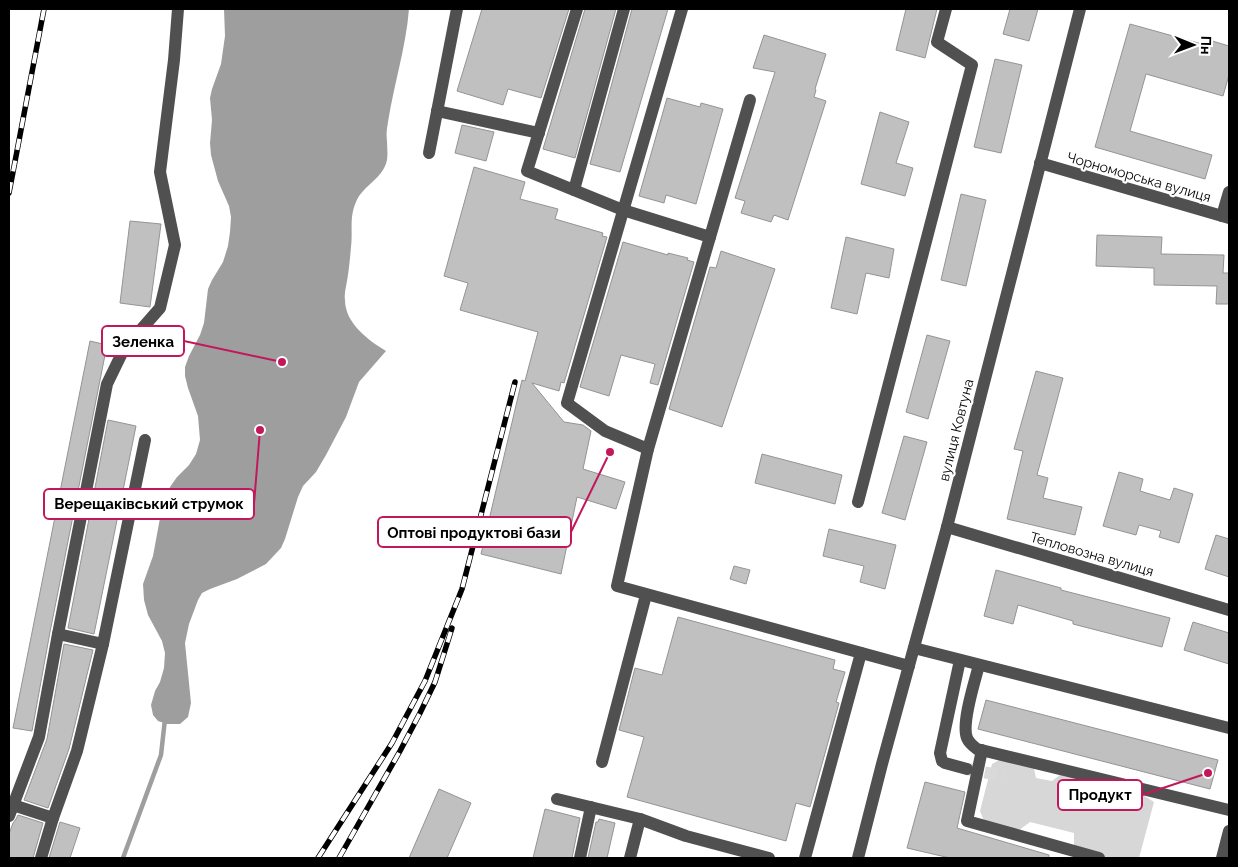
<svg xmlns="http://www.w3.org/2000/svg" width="1238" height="867" font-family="Raleway,sans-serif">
	<rect width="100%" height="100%" fill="#fff"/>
	<!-- green -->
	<polygon fill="#d7d7d7" points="1003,758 1034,768 1036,778 1052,781 1060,775 1143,795 1154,802 1139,858 1108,858 1074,848 1074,833 1030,822 1018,831 984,821 980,811 992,764"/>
	<!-- water -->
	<path fill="#9e9e9e" d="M224,9H409C406,47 394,84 388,122C387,128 386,134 387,141C387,147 388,153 387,160C383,179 363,185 356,202C349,218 353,230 351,247C350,258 349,270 347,281C346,287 344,294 345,300C345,323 368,340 386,351L359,382L346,417L326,455L316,472L303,486L298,497L285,539L281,548L266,564L237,579L210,589L202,593L198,600L189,624L185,643L191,703L188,717L180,724H167L158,721L153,715L151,705L155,691L160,682L164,668L165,653L162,641L148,615L144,600L143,584L153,556L160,518L170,487L177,477L189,465L196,454L200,440L198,416L188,388L185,376V367L189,356L200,335L204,323L208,289L212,280L223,262L228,246L230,232L231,217L229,206L218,181L211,155L210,143L212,120L210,98L212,89L221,64L225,36Z"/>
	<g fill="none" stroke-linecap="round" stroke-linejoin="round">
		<!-- stream -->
		<polyline stroke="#9e9e9e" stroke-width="4.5" points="123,858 161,755 165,719"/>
	</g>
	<!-- building -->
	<g fill="#c0c0c0" stroke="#949494">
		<polygon points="482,9 569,9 541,98 508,89 503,105 457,91"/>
		<polygon points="585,9 616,9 575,158 543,149"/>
		<polygon points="632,9 668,9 620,172 590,164"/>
		<polygon points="906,9 937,9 925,58 896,50"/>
		<polygon points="1010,9 1038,9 1029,41 1003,34"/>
		<polygon points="1130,24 1209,46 1209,40 1229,46 1229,75 1223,96 1146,74 1130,131 1212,155 1205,179 1095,147"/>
		<polygon points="764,35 826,54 815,89 816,90 814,97 826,101 788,220 774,215 771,222 741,213 745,201 735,198 775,72 753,68"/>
		<polygon points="995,59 1022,65 1001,153 974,147"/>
		<polygon points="667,98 700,107 701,103 723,109 696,204 666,195 664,203 639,196"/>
		<polygon points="880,112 909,122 896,163 913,168 905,196 861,184"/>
		<polygon points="462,125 494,132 486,161 455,153"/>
		<polygon points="474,167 525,182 520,199 558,209 555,219 603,233 602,236 607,237 564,383 561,382 559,391 532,383 564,422 583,425 591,431 583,469 625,482 616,509 577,497 561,574 481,554 522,380 525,381 538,332 460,310 468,283 444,276"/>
		<polygon points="961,194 986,200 966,286 941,280"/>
		<polygon points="130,221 161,224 150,307 120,303"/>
		<polygon points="1097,235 1162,237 1161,254 1224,255 1223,273 1229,273 1229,304 1216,304 1217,286 1154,285 1154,268 1096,266"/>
		<polygon points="846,237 894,249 889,278 866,273 857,314 831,308"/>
		<polygon points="623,242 668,255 668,253 688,258 687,260 694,262 658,385 650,383 655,364 621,355 609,396 580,387"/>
		<polygon points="721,251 775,269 722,427 669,409 710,267 716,268"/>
		<polygon points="927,335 950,341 928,419 906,412"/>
		<polygon points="90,341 107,345 50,632 32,731 13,728"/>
		<polygon points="1036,371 1063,378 1037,475 1048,478 1043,498 1082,507 1075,535 1007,519 1023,451 1014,449"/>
		<polygon points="108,420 136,426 94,634 68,628"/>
		<polygon points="904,436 927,442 905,520 882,513"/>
		<polygon points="762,454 842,475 835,504 755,483"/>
		<polygon points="1119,472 1143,479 1140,491 1170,500 1174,488 1193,494 1179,543 1159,537 1161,531 1139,525 1136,535 1103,526"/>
		<polygon points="829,529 896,545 885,589 860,582 864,566 823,556"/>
		<polygon points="1216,535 1229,539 1229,577 1205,569"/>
		<polygon points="734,566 750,570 746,584 730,579"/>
		<polygon points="996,570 1061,588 1061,590 1170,618 1162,647 1073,624 1073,621 1018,605 1013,624 984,616"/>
		<polygon points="678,617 835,660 833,669 845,672 836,702 839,703 810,807 796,803 786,841 627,797 644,737 619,730 635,668 662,675"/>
		<polygon points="1193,622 1229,633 1229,664 1184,650"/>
		<polygon points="64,644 93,650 69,749 48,808 24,800 47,739"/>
		<polygon points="986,700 1218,760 1210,789 978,729"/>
		<polygon points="925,782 965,792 957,828 1049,855 1049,858 950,858 907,848"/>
		<polygon points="439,789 471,803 447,858 409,858"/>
		<polygon points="545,809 580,818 572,858 533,858"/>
		<polygon points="18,815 43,823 33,858 9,858 9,834 13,823 16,819"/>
		<polygon points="599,819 615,823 607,858 588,858 596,822 598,822"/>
		<polygon points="60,822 80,828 70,858 49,858"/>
	</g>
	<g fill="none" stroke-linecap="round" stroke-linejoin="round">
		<!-- minor-tunnel -->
		<polyline stroke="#d9d9d9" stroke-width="12" stroke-dasharray="12 6" stroke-linecap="butt" points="967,769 1004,776"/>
		<!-- minor -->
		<g stroke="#505050" stroke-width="12">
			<polyline points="577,9 527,171 623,210 710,237 648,449 617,586 909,666"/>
			<polyline points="437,111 539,133"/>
			<polyline points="429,153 457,9"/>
			<polyline points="1040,163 1229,218"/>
			<polyline points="574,190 624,9"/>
			<polyline points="1222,216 1229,192"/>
			<polyline points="710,237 750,100"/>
			<polyline points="648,449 605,431 567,403 682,9"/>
			<polyline points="858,502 972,65 937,42 946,9"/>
			<polyline points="947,527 1229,610"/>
			<polyline points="58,634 103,644"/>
			<polyline points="914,648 1229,728"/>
			<polyline points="960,660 940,753 942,761 945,763 967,769"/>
			<path d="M979,665C975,681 961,723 967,738C969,743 973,746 977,749L1229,810"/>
			<polyline points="982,750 967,821 1099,858"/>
			<polyline points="602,762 646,595"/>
			<polyline points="557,799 640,819 686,836 769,858"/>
			<polyline points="13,805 53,818"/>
			<polyline points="9,816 39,737 58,634 107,384 124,349 160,308 175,245 160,172 174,60 178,9"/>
			<polyline points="41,858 53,818 77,751 103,644 145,440"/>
			<polyline points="580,858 591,807"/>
			<polyline points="630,858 640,819"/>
			<polyline points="805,858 861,653"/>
			<polyline points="858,858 882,764 947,527 1080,9"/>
			<polyline points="1222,858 1229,831"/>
		</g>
		<defs>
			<g id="rail">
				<polyline points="9,193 44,9"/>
				<polyline points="318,858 392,743 425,681 462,589 515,382"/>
				<polyline points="339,858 400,751 420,713 435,682 452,628"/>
			</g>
		</defs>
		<!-- rail casing -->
		<use href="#rail" stroke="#000" stroke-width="5.5"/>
		<!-- rail -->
		<use href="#rail" stroke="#fff" stroke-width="4" stroke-dasharray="11" stroke-linecap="butt"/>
	</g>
	<g text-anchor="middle" stroke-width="4.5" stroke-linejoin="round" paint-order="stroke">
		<!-- street labels -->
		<g font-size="14" fill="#000" stroke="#fff">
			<text transform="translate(1139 177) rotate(16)" y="5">Чорноморська вулиця</text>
			<text transform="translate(956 430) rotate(-76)" y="5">вулиця Ковтуна</text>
			<text transform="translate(1092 554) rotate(16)" y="5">Тепловозна вулиця</text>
		</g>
	</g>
	<!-- callouts -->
	<path fill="none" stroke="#c2185b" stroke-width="2" d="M282 362L184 341M260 430L254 504M610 452L571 532M1208 773L1142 795"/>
	<g fill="#c2185b" stroke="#fff" stroke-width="2">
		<circle cx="282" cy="362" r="5"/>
		<circle cx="260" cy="430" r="5"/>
		<circle cx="610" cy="452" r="5"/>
		<circle cx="1208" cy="773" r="5"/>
	</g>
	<g fill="#fff" stroke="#c2185b" stroke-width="2">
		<rect x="102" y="326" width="82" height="30" rx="5"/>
		<rect x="44" y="489" width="210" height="30" rx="5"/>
		<rect x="378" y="517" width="193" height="30" rx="5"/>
		<rect x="1058" y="780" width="84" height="30" rx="5"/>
	</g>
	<g font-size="15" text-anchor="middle" font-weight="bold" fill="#000">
		<text x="143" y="347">Зеленка</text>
		<text x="149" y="509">Верещаківський струмок</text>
		<text x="474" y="538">Оптові продуктові бази</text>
		<text x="1100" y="800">Продукт</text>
	</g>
	<!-- border -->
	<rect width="1238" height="867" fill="none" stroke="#000000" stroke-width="20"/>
	<!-- north arrow -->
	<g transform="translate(1193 45) rotate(91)" stroke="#ffffff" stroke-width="4" paint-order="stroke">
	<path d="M0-4L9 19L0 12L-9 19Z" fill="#000000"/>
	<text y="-8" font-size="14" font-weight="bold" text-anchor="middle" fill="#000000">Пн</text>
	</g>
</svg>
